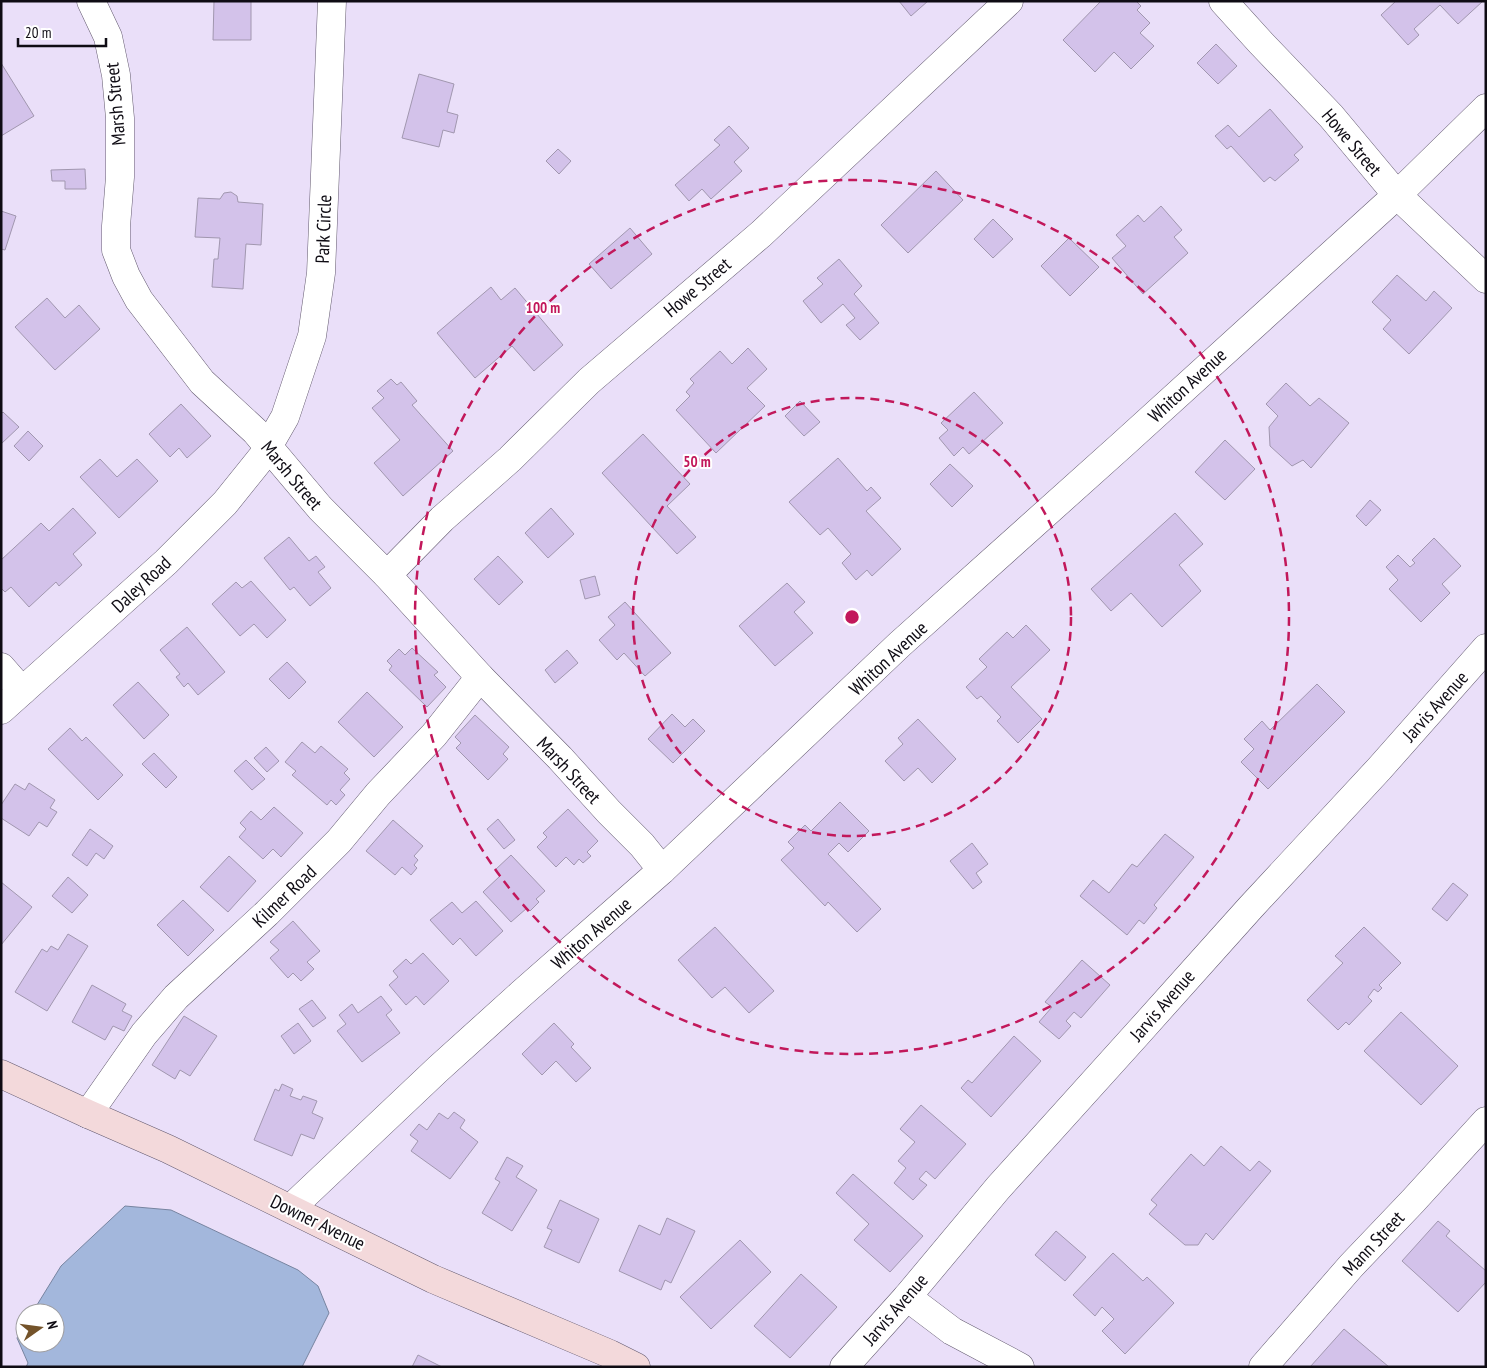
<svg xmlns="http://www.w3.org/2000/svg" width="1487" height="1368" font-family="'PT Sans Narrow',sans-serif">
	<rect width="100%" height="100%" fill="#eadff9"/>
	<!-- water -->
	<polygon fill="#a3b7dc" stroke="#7784a0" points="125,1206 171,1210 298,1270 318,1286 329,1313 302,1367 26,1367 28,1363 17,1338 25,1324 25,1343 55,1343 55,1313 32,1313 61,1266"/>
	<!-- building -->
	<g fill="#d3c2ea" stroke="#a197af">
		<polygon points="214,1 251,1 251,40 213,40"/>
		<polygon points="899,1 928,1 911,16"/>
		<polygon points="1101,1 1136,1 1141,6 1137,10 1150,23 1140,33 1154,46 1131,69 1114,52 1095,72 1063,40"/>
		<polygon points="1396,1 1483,1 1458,24 1440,5 1414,29 1419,35 1408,45 1381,15"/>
		<polygon points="1216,44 1237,66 1218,84 1197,63"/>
		<polygon points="1,63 34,116 1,136"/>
		<polygon points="419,74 454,84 447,112 458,115 454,133 443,130 439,147 402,138"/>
		<polygon points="1270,109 1303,147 1294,155 1299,160 1275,181 1270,177 1264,182 1231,146 1227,149 1215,136 1228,125 1239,137"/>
		<polygon points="729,126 749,148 734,162 742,171 711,199 702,189 689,201 675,185 720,145 714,140"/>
		<polygon points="558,149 571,161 559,174 546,161"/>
		<polygon points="85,169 86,189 65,189 65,181 52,181 51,170"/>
		<polygon points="936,171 963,200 908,253 881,225"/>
		<polygon points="231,192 237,196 238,202 263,204 261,245 246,244 243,289 212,287 214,259 218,259 220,238 195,237 198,198 220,199 224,193"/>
		<polygon points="1161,206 1182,230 1174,237 1188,253 1143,294 1112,258 1126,246 1116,235 1138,215 1144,222"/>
		<polygon points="1,211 16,216 5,250 1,249"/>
		<polygon points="993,219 1013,239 993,258 974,239"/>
		<polygon points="630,228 652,254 611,289 589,264"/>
		<polygon points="1069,238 1099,267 1070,296 1041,266"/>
		<polygon points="839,259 862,286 854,294 879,323 860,340 846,325 855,318 843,304 821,323 803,301 823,284 817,278"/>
		<polygon points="1397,275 1426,301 1434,291 1452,308 1409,354 1383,329 1391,320 1372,302"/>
		<polygon points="491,287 501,300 515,288 563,345 534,371 512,346 475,378 437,333"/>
		<polygon points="47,298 65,318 79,305 100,329 55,370 15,327"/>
		<polygon points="748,348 767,369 747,388 765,406 716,453 676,410 690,396 686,392 694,383 690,379 720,351 732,364"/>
		<polygon points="391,379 397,385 401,382 417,401 412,405 453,451 403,496 374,463 400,440 372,408 384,398 377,391"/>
		<polygon points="1286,383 1310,406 1319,398 1349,423 1311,468 1303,460 1292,466 1270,446 1269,427 1278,416 1266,404"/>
		<polygon points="974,392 1003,423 969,454 963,447 954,456 939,438 948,430 941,423"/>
		<polygon points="800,401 820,422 804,436 785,416"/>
		<polygon points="181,404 211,436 187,458 179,448 170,457 149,434"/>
		<polygon points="3,412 19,427 1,444 1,414"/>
		<polygon points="28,431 43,446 29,461 14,446"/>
		<polygon points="643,434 690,484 667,506 696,537 677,554 602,473"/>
		<polygon points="1225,440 1255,469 1225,500 1195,472"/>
		<polygon points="838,458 867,491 871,487 881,498 866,511 901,549 872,576 867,570 856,580 842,563 851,554 828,528 820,535 789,502"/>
		<polygon points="100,459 117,477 137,459 158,481 119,518 80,477"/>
		<polygon points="950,464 973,486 952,507 930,484"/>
		<polygon points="1370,500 1381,510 1366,526 1356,516"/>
		<polygon points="73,508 96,533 73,554 82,565 59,586 56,582 29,607 11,587 5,592 1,588 1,560 41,523 49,531"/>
		<polygon points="551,508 574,534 548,558 525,533"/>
		<polygon points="1175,513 1203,544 1179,565 1201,591 1162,627 1131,593 1111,611 1091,589"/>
		<polygon points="289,537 309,561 316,556 325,567 318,572 331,588 310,606 294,587 290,590 264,558"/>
		<polygon points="1434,538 1461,566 1442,584 1450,593 1421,622 1389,589 1398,580 1386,567 1398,555 1410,567 1415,563 1412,560"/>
		<polygon points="498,556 523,582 499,605 474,579"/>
		<polygon points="595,576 600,595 585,599 580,580"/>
		<polygon points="251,581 286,620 267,638 254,624 240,636 212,604 236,582 242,588"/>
		<polygon points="787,583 805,602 794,612 813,633 775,666 739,626"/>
		<polygon points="625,602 671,653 645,676 624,653 617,660 599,640 615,625 608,617"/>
		<polygon points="1026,625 1050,650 1011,687 1042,719 1018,743 997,721 1001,717 981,696 977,699 966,687 987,667 979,659 1007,632 1013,638"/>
		<polygon points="187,627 225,672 198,695 188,683 184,687 176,677 180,674 160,650"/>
		<polygon points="412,648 438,672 434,675 446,687 427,707 389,670 392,666 387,661 399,649 405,655"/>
		<polygon points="567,650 578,663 555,683 545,670"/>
		<polygon points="287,662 306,682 289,699 269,679"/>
		<polygon points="138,682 169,715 144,739 113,705"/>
		<polygon points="1317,684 1345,712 1268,789 1241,762 1254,749 1244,739 1262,721 1270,730"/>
		<polygon points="367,692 403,727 374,757 338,722"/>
		<polygon points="672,714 685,727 693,719 705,731 673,763 648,739"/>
		<polygon points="475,715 509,747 503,754 508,759 488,780 456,748 461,743 455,737"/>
		<polygon points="918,719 956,759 932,783 918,768 904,781 885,761 903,744 898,738"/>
		<polygon points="70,728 82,741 86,737 123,775 98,800 48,749"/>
		<polygon points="302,742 315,753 321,746 348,769 344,773 350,779 340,790 345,795 336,805 331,800 327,805 292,775 296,771 285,762"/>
		<polygon points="266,747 279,761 267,772 254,758"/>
		<polygon points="154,753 177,777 166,788 142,764"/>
		<polygon points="246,760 265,779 252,790 234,771"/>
		<polygon points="29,783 55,800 50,808 57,812 47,827 39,822 29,836 1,818 1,805 15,784 25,790"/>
		<polygon points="840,802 869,831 848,852 839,843 828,854 881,909 857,932 828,902 825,906 781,860 794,848 788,842 805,825 811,831"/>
		<polygon points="274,807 303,833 281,857 273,849 263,859 239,837 246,829 240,823 251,811 261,820"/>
		<polygon points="568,809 598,841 587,852 591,856 583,863 579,859 574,865 566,857 556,867 537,847 547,837 543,833"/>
		<polygon points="498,819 515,840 504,849 487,829"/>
		<polygon points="393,820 423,846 414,856 418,860 414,865 417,868 411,875 402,867 395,875 366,851"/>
		<polygon points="90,829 113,846 104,859 96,853 87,866 72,855"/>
		<polygon points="1165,834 1194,857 1154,905 1157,908 1144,924 1139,920 1127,935 1080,896 1093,880 1109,893 1132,864 1137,867"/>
		<polygon points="972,843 988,864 976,873 982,882 973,889 950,861"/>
		<polygon points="511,855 545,891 536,899 539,902 530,911 527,908 511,922 483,892 500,876 495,870"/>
		<polygon points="229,856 256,881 228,912 200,887"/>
		<polygon points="68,877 88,895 72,913 52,896"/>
		<polygon points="1,882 32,907 1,945"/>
		<polygon points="1453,883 1468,895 1447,921 1432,909"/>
		<polygon points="183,900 214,930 188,956 157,925"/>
		<polygon points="476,901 503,931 476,956 460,938 453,945 430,920 452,902 462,913"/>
		<polygon points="293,921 320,951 307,962 314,969 301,981 293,973 288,978 270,958 279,950 270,942"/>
		<polygon points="715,927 774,991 749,1013 725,987 712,998 678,960"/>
		<polygon points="1364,927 1401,963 1379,985 1382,988 1378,992 1374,989 1368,997 1372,1001 1349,1025 1346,1022 1338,1030 1307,1000 1343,963 1335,956"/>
		<polygon points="68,934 88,946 47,1011 15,992 42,949 47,952 51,946 58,950"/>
		<polygon points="423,953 449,981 424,1005 416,996 406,1005 389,985 398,977 393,971 406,959 411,964"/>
		<polygon points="1082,960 1110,985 1081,1018 1074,1012 1066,1021 1071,1026 1059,1039 1039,1022 1052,1007 1045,1002"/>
		<polygon points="92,985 126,1004 122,1011 132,1016 124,1031 113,1026 105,1040 72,1022"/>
		<polygon points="381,996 392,1010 386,1015 400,1033 362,1062 337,1031 346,1024 339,1015 352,1004 358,1013"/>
		<polygon points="312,1000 326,1018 313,1027 299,1009"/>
		<polygon points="1401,1012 1458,1066 1421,1105 1364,1051"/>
		<polygon points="184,1016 217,1036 190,1076 180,1070 175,1079 152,1065"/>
		<polygon points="298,1023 311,1041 294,1054 281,1036"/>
		<polygon points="554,1023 574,1044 571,1047 591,1068 576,1082 556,1061 542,1075 522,1054"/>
		<polygon points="1014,1036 1041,1061 991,1117 961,1088 968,1080 972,1083"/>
		<polygon points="282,1084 293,1089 290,1096 301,1100 303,1096 317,1101 312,1113 323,1118 314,1139 301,1134 292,1156 254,1140 275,1089 279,1091"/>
		<polygon points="921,1105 966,1144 935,1179 926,1171 919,1179 927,1185 913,1200 894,1183 906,1168 898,1161 915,1142 900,1129"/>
		<polygon points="454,1112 465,1120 460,1128 478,1142 450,1179 411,1151 418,1141 410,1135 419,1124 427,1130 439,1113 448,1119"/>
		<polygon points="1221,1146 1250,1171 1259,1161 1271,1171 1213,1240 1206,1233 1198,1245 1185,1245 1149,1214 1157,1205 1151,1200 1191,1154 1204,1166"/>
		<polygon points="507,1157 523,1166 516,1177 537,1190 512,1231 482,1213 500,1182 495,1179"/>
		<polygon points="853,1174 923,1236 890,1272 854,1240 869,1224 836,1193"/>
		<polygon points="560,1200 599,1219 579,1263 544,1247 552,1230 547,1228"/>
		<polygon points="667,1218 695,1231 671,1283 665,1280 661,1290 619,1271 639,1225 660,1235"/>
		<polygon points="1438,1221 1450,1231 1446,1236 1486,1271 1486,1282 1458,1312 1402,1261"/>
		<polygon points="1056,1231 1086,1257 1065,1281 1035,1255"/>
		<polygon points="740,1240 771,1272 711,1329 680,1297"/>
		<polygon points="1113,1253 1143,1281 1147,1277 1174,1303 1125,1354 1102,1331 1114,1319 1102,1307 1095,1316 1073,1295"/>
		<polygon points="801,1274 837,1307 790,1358 754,1326"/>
		<polygon points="1344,1329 1389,1367 1310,1367"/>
		<polygon points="418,1355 442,1367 412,1367"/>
	</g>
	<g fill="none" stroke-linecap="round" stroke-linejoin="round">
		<defs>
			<g id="street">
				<polyline points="91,1 108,37 116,75 120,118 120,177 116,226 116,250 126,276 139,300 202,382 255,431 320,508 387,575 480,677 560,758 609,812 642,845 662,870"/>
				<polyline points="1223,1 1261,43 1331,116 1397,195 1486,279"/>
				<polyline points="387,575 442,519 510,459 589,381 761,234 1009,1"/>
				<polyline points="1,667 22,691"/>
				<polyline points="1,710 166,562 225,503 262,457 285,417 312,336 321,273 332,1"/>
				<polyline points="88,1114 144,1034 176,997 267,913 339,841 378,794 434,735 480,677"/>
				<polyline points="291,1208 438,1069 521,994 662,870 900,644 1122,445 1397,195 1486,108"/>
				<polyline points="907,1297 952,1331 1020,1367"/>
				<polyline points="844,1367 907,1297 998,1188 1138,1033 1250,908 1379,769 1486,648"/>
				<polyline points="1263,1367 1351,1266 1413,1201 1486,1121"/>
			</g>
			<polyline id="secondary" points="1,1074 88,1114 168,1149 433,1279 610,1354 636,1367"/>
		</defs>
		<!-- street casing -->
		<use href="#street" stroke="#62596e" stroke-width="29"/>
		<!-- secondary casing -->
		<use href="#secondary" stroke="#62596e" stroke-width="29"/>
		<!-- street -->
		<use href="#street" stroke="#fff" stroke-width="28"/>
		<!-- secondary -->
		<use href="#secondary" stroke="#f3d9db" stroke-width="28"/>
	</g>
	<!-- distance rings -->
	<g fill="none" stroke="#c2185b" stroke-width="2.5" stroke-dasharray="9 6">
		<circle cx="852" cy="617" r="219"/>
		<circle cx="852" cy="617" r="437"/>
	</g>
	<g text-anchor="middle" stroke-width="4" stroke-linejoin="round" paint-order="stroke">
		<!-- street labels -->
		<g font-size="19" fill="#0f0c14" stroke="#fff">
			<text transform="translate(115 104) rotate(-95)" y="7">Marsh Street</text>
			<text transform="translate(1352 142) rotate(50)" y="7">Howe Street</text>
			<text transform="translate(323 229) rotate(-88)" y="7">Park Circle</text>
			<text transform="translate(697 287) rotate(-40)" y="7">Howe Street</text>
			<text transform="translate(1187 385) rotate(-43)" y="7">Whiton Avenue</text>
			<text transform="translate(292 475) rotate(50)" y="7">Marsh Street</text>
			<text transform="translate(141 584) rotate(-43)" y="7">Daley Road</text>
			<text transform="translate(888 658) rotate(-43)" y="7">Whiton Avenue</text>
			<text transform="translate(1435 706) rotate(-48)" y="7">Jarvis Avenue</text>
			<text transform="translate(569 770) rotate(47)" y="7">Marsh Street</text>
			<text transform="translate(284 896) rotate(-44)" y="7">Kilmer Road</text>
			<text transform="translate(591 933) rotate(-41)" y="7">Whiton Avenue</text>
			<text transform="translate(1162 1005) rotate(-49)" y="7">Jarvis Avenue</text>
			<text transform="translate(318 1222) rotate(26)" y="7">Downer Avenue</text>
			<text transform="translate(1373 1243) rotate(-47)" y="7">Mann Street</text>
			<text transform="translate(895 1309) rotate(-49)" y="7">Jarvis Avenue</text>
		</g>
	</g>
	<circle cx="852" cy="617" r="8" fill="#c2185b" stroke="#fff" stroke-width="2.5"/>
	<g font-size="15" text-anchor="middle" font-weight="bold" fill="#c2185b" stroke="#fff" stroke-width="4" stroke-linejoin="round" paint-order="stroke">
		<text x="543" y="313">100 m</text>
		<text x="697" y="467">50 m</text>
	</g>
	<!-- border -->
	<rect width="1487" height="1368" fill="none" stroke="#0f0c14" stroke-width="5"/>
	<!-- north arrow -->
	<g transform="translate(40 1328) rotate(76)"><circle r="24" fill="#ffffff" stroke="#9f9ea1"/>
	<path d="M0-4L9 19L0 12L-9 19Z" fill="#74532a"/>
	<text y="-8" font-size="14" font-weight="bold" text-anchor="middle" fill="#0f0c14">N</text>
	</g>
	<!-- scale -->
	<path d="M18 38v8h88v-8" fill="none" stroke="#0f0c14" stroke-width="2.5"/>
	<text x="25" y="38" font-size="15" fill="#0f0c14" stroke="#ffffff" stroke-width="4" paint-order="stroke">20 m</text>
</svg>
